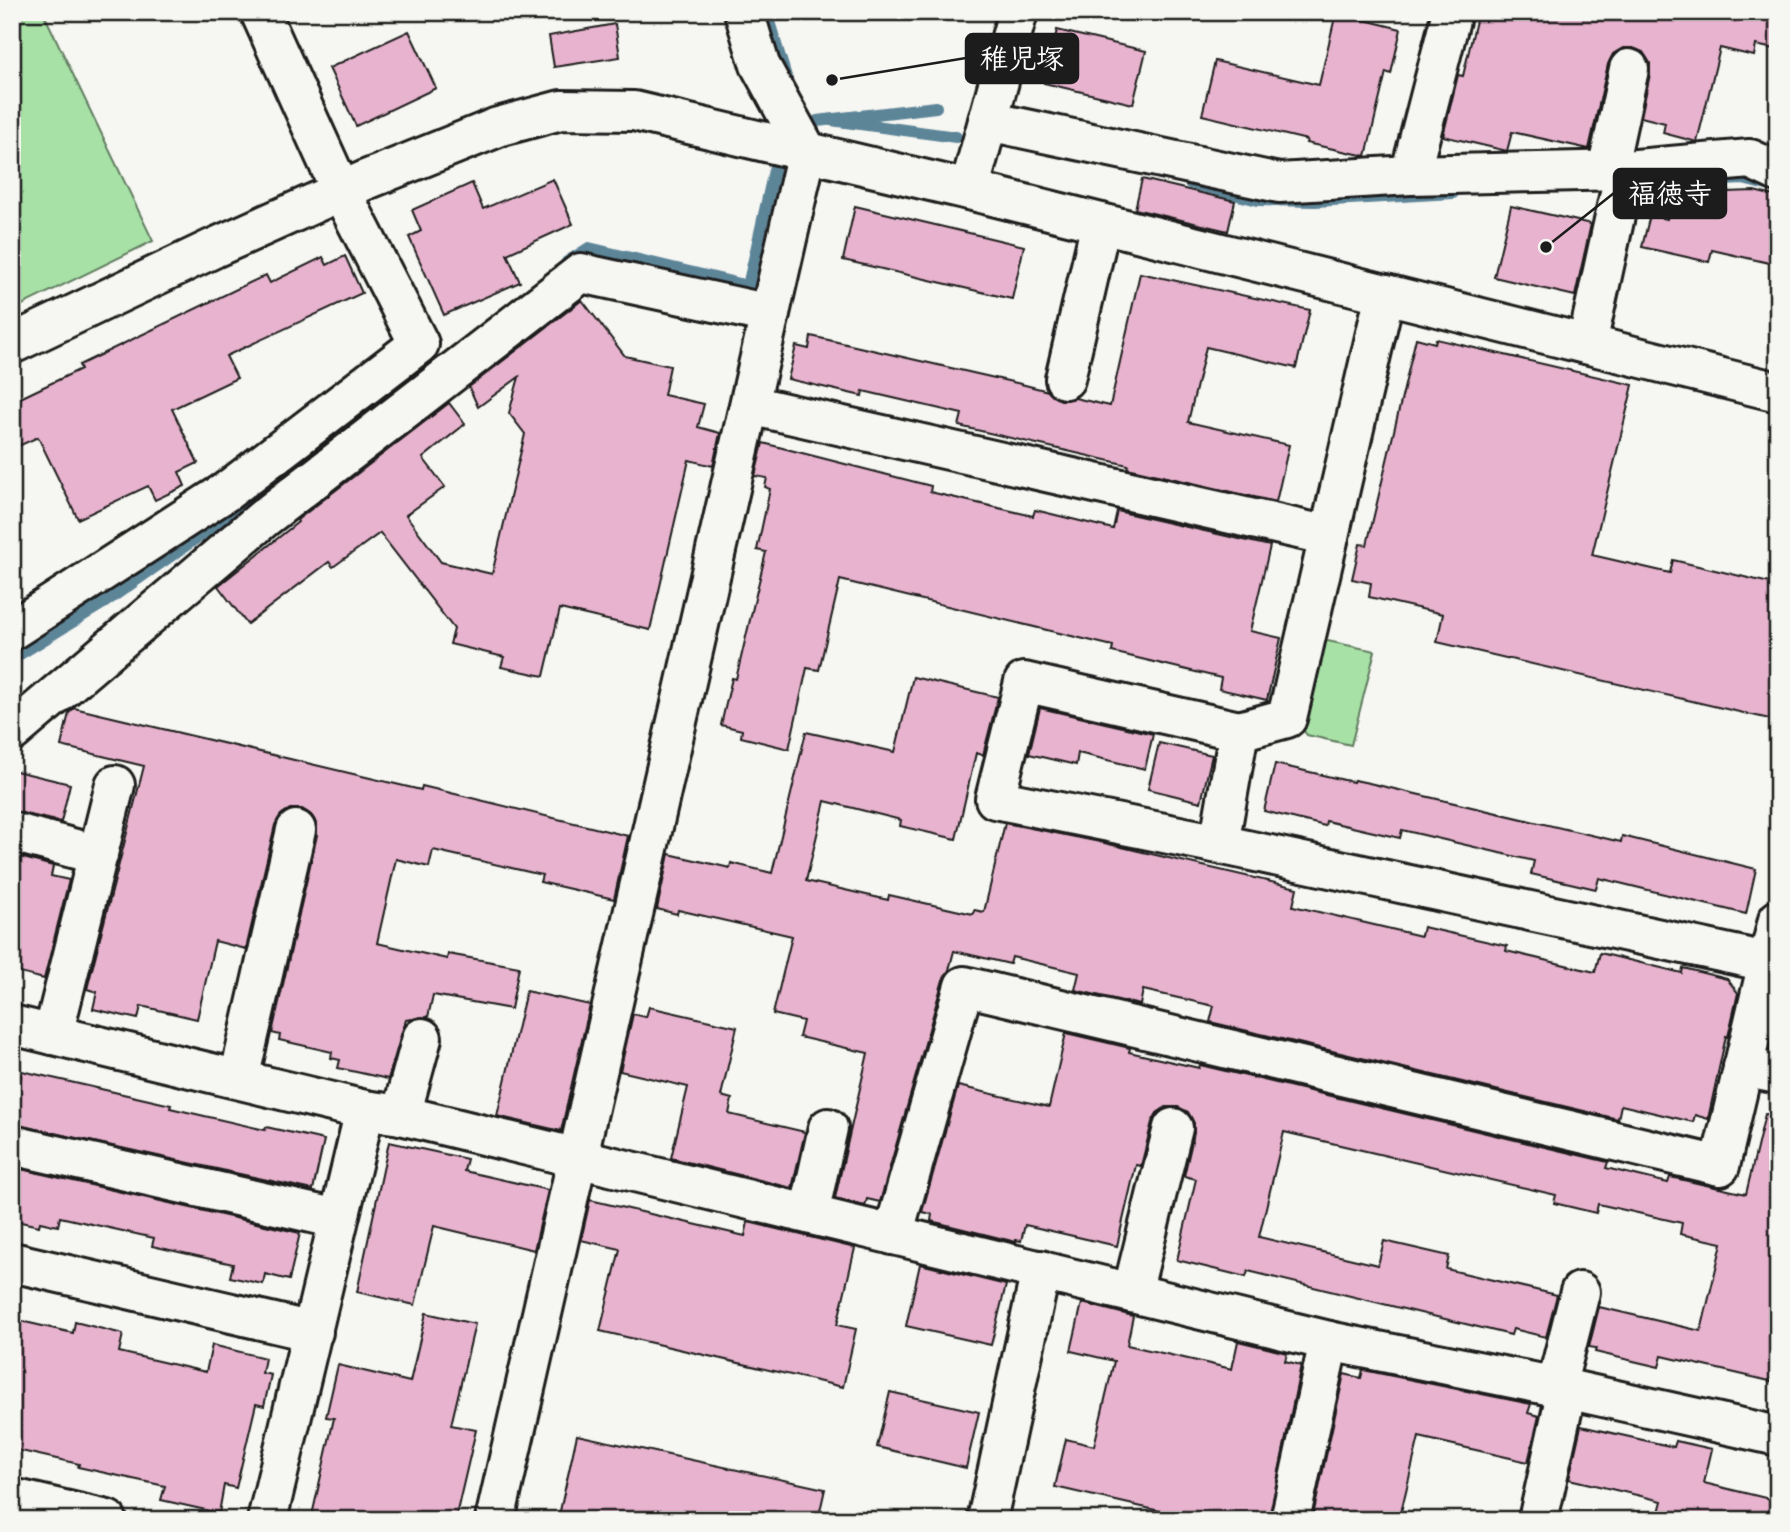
<svg xmlns="http://www.w3.org/2000/svg" width="1790" height="1532" font-family="'Architects Daughter','Klee One',sans-serif">
	<rect width="100%" height="100%" fill="#f6f6f2"/>
	<filter id="ink" filterUnits="userSpaceOnUse"><feTurbulence type="fractalNoise" baseFrequency=".0143" numOctaves="2"/><feDisplacementMap in="SourceGraphic" scale="14" xChannelSelector="R" yChannelSelector="G"/><feConvolveMatrix kernelMatrix="1 2 1 2 8 2 1 2 1" color-interpolation-filters="sRGB"/></filter>
	<g filter="url(#ink)">
		<!-- green -->
		<g fill="#a7e1a6" stroke="#627e61" stroke-width="2">
			<polygon points="12,12 43,12 153,241 12,310"/>
			<polygon points="1318,639 1375,651 1351,745 1307,735 1298,723"/>
		</g>
		<g fill="none" stroke-linecap="round" stroke-linejoin="round">
			<!-- stream -->
			<g stroke="#5d8598" stroke-width="12">
				<polyline points="766,12 788,83"/>
				<polyline points="831,120 956,137"/>
				<polyline points="817,121 936,107"/>
				<polyline points="1723,180 1743,179 1767,185"/>
				<polyline points="1190,183 1258,200 1315,201 1453,193"/>
				<polyline points="567,262 589,248 748,286 779,148"/>
				<polyline points="12,659 102,604 311,458"/>
			</g>
		</g>
		<!-- building -->
		<g fill="#e8b3ce" stroke="#1c1c1c" stroke-width="2">
			<polygon points="1478,12 1762,12 1778,16 1778,50 1756,45 1754,56 1720,48 1697,142 1663,133 1665,123 1641,117 1650,74 1650,63 1643,52 1633,48 1623,48 1613,54 1608,64 1589,149 1512,132 1507,151 1443,136 1458,75 1463,76"/>
			<polygon points="1336,13 1401,29 1391,74 1386,72 1366,156 1306,143 1307,140 1202,115 1215,61 1319,85"/>
			<polygon points="615,24 620,57 554,67 549,36"/>
			<polygon points="1057,30 1146,51 1133,104 1044,83"/>
			<polygon points="409,31 436,88 356,126 329,68"/>
			<polygon points="553,179 573,224 507,254 520,282 444,315 409,237 421,231 412,210 472,183 483,209"/>
			<polygon points="1142,179 1235,201 1228,231 1135,209"/>
			<polygon points="1754,191 1778,197 1778,265 1712,250 1709,262 1642,247 1650,215 1667,219 1673,194"/>
			<polygon points="855,206 1024,246 1012,299 843,260"/>
			<polygon points="1511,206 1591,224 1575,296 1494,277"/>
			<polygon points="345,256 362,293 226,356 237,378 172,409 198,463 179,472 185,486 155,500 148,486 78,519 38,437 12,449 12,402 81,369 79,365 266,275 270,283 323,257 327,265"/>
			<polygon points="1140,273 1310,310 1296,368 1206,347 1188,422 1289,445 1276,502 1127,468 1128,465 959,426 962,414 863,391 862,396 788,379 796,346 809,349 811,336 1021,384 1048,391 1061,400 1075,398 1110,406"/>
			<polygon points="582,300 625,356 670,366 664,395 704,404 698,427 720,433 713,466 689,460 650,630 560,609 544,676 501,667 504,657 450,644 454,629 380,533 333,567 329,562 247,624 218,586 298,522 297,520 449,403 465,424 423,458 445,487 406,515 441,562 492,574 525,434 509,413 519,377 478,407 469,387"/>
			<polygon points="1416,338 1435,343 1436,339 1633,385 1592,555 1670,573 1673,560 1778,585 1778,721 1437,642 1443,614 1369,597 1371,583 1352,579 1360,544 1367,545"/>
			<polygon points="763,443 931,486 930,492 1033,516 1035,510 1113,529 1117,511 1270,546 1250,631 1281,638 1267,700 1219,689 1221,678 1112,652 1113,646 840,580 819,670 807,668 789,749 741,737 742,730 721,725 732,678 736,679 766,552 757,550 770,489 765,487 767,478 755,476"/>
			<polygon points="913,677 998,697 983,755 976,753 956,839 900,826 901,820 825,801 806,881 888,900 889,895 973,914 974,910 984,912 1005,823 1100,842 1297,888 1293,906 1421,936 1423,927 1507,946 1506,951 1595,972 1600,953 1682,973 1683,968 1727,979 1738,993 1728,1037 1726,1036 1708,1119 1695,1115 1693,1122 1621,1105 1618,1119 1210,1022 1214,1006 1143,990 1140,1005 1075,990 1079,973 1012,957 1010,964 954,951 949,970 943,980 880,1202 867,1199 865,1206 835,1198 868,1053 799,1037 803,1021 773,1014 792,936 678,910 677,914 657,909 669,854 730,868 731,863 772,873 806,732 895,752"/>
			<polygon points="74,708 421,790 422,786 628,836 614,899 540,882 542,875 433,850 429,867 396,859 377,943 447,959 448,954 519,967 511,1009 433,995 428,1017 406,1020 388,1079 338,1068 340,1060 331,1058 332,1052 279,1040 280,1035 272,1033 317,835 317,824 311,815 302,809 290,809 281,815 275,825 246,949 215,941 197,1019 141,1006 138,1019 93,1009 97,992 87,989 144,766 61,746 69,713"/>
			<polygon points="1040,708 1153,734 1145,769 1078,753 1076,765 1029,754"/>
			<polygon points="1159,743 1212,755 1201,802 1148,789"/>
			<polygon points="1275,764 1353,782 1354,780 1369,783 1621,842 1622,836 1756,869 1746,914 1599,878 1596,889 1531,874 1534,861 1402,830 1400,838 1326,821 1325,826 1264,811"/>
			<polygon points="12,770 70,784 61,822 12,811"/>
			<polygon points="12,855 53,866 51,876 69,880 44,979 12,971"/>
			<polygon points="526,991 590,1005 561,1131 497,1116"/>
			<polygon points="649,1007 737,1027 721,1096 732,1099 729,1114 805,1132 792,1188 671,1158 688,1087 620,1071 633,1014 646,1017"/>
			<polygon points="1066,1033 1130,1048 1129,1052 1199,1068 1200,1065 1608,1162 1606,1168 1668,1183 1670,1177 1746,1194 1765,1114 1778,1115 1778,1383 1662,1356 1659,1367 1595,1352 1596,1348 1589,1347 1599,1307 1701,1331 1722,1243 1680,1234 1682,1223 1598,1204 1596,1213 1554,1203 1556,1195 1284,1132 1259,1237 1378,1265 1384,1241 1449,1256 1446,1269 1557,1295 1546,1337 1513,1329 1511,1335 1248,1271 1246,1277 1177,1260 1196,1179 1184,1176 1194,1133 1194,1123 1188,1112 1178,1107 1166,1107 1157,1113 1152,1122 1141,1166 1136,1165 1117,1246 1025,1225 1021,1241 1016,1240 1016,1242 931,1221 932,1214 922,1212 958,1086 1049,1107"/>
			<polygon points="22,1071 171,1105 170,1108 265,1130 266,1127 324,1140 313,1190 12,1124 12,1084 19,1086"/>
			<polygon points="389,1142 467,1159 464,1171 548,1190 534,1250 434,1226 415,1305 357,1292"/>
			<polygon points="12,1167 300,1233 289,1280 265,1274 263,1284 230,1277 233,1264 152,1246 154,1238 60,1217 58,1226 40,1222 39,1226 12,1220"/>
			<polygon points="590,1200 745,1236 748,1222 855,1248 837,1325 856,1329 843,1387 600,1331 620,1249 581,1240"/>
			<polygon points="920,1264 1006,1285 991,1345 906,1326"/>
			<polygon points="1082,1303 1133,1316 1127,1345 1232,1369 1238,1341 1287,1353 1285,1361 1301,1365 1269,1520 1199,1520 1055,1487 1066,1439 1094,1446 1114,1361 1071,1351"/>
			<polygon points="426,1313 475,1324 451,1425 476,1430 455,1520 311,1520 334,1418 326,1417 338,1365 410,1382"/>
			<polygon points="12,1319 73,1333 75,1322 123,1334 119,1352 206,1372 212,1345 265,1358 262,1373 271,1375 264,1406 256,1404 236,1488 224,1485 219,1513 161,1500 165,1486 78,1467 79,1464 12,1449"/>
			<polygon points="1363,1370 1531,1404 1528,1413 1539,1416 1528,1462 1419,1437 1399,1520 1312,1520 1344,1374 1361,1378"/>
			<polygon points="890,1392 979,1412 966,1468 877,1447"/>
			<polygon points="1581,1426 1674,1447 1676,1441 1712,1449 1704,1483 1778,1501 1778,1520 1657,1520 1662,1501 1569,1479"/>
			<polygon points="577,1435 825,1489 818,1520 558,1520"/>
		</g>
		<g fill="none" stroke-linecap="round" stroke-linejoin="round">
			<defs>
				<g id="minor">
					<polyline points="988,121 1279,183 1410,175 1625,170 1750,159 1778,172"/>
					<polyline points="1607,171 1629,69"/>
					<polyline points="1410,175 1452,12"/>
					<polyline points="969,190 1018,12"/>
					<polyline points="12,344 214,248 366,180 498,127 561,110 634,111 969,190 1778,392"/>
					<polyline points="1587,344 1625,170"/>
					<polyline points="1065,379 1101,223"/>
					<polyline points="750,405 1329,536"/>
					<polyline points="12,630 227,491 419,344 341,191 260,12"/>
					<polyline points="1239,731 1287,718 1385,294"/>
					<polyline points="12,732 264,518 581,273 770,314"/>
					<polyline points="12,832 98,855"/>
					<polyline points="1219,844 1239,731 1024,682 995,799 1219,844 1767,962"/>
					<polyline points="12,1025 365,1110 401,1115 1329,1341 1567,1389 1778,1436"/>
					<polyline points="53,1035 115,785"/>
					<polyline points="1743,1067 1778,1074"/>
					<polyline points="239,1079 296,830"/>
					<polyline points="401,1115 422,1038"/>
					<polyline points="12,1145 338,1219"/>
					<polyline points="809,1214 828,1128"/>
					<polyline points="893,1235 964,986 1720,1166 1778,920"/>
					<polyline points="12,1262 313,1332"/>
					<polyline points="1132,1293 1173,1128"/>
					<polyline points="1556,1387 1580,1292"/>
					<polyline points="12,1498 107,1520"/>
					<polyline points="267,1520 365,1110"/>
					<polyline points="495,1520 807,151 760,65 744,12"/>
					<polyline points="987,1520 1041,1270"/>
					<polyline points="1290,1520 1329,1341"/>
					<polyline points="1538,1520 1567,1389"/>
				</g>
			</defs>
			<!-- minor casing -->
			<use href="#minor" stroke="#1c1c1c" stroke-width="44"/>
			<!-- minor -->
			<use href="#minor" stroke="#f6f6f2" stroke-width="38"/>
		</g>
	</g>
	<!-- callouts -->
	<path fill="none" stroke="#1c1c1c" stroke-width="2.5" d="M832 80L966 58M1546 247L1614 193"/>
	<g fill="#1c1c1c" stroke="#f6f6f2" stroke-width="2.5">
		<circle cx="832" cy="80" r="7"/>
		<circle cx="1546" cy="247" r="7"/>
	</g>
	<g fill="#1c1c1c" stroke="#1c1c1c" stroke-width="2.5">
		<rect x="966" y="34" width="112" height="49" rx="7"/>
		<rect x="1614" y="169" width="112" height="49" rx="7"/>
	</g>
	<g font-size="28" text-anchor="middle" font-weight="bold" fill="#fff">
		<text x="1022" y="68">稚児塚</text>
		<text x="1670" y="203">福徳寺</text>
	</g>
	<!-- margin -->
	<rect width="1790" height="1532" fill="none" stroke="#f6f6f2" stroke-width="42"/>
	<rect x="21" y="21" width="1748" height="1490" fill="none" stroke="#1c1c1c" stroke-width="2.5" filter="url(#ink)"/>
</svg>
